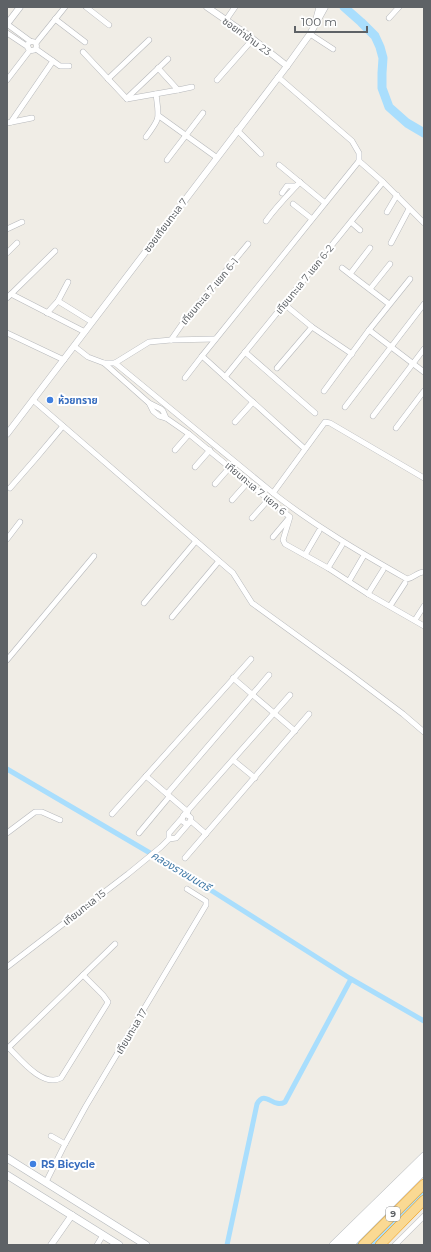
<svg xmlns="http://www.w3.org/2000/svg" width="431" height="1252" font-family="Montserrat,'Noto Sans Thai',sans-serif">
	<rect width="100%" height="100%" fill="#f0ede6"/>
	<!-- water -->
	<polygon fill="#a9defd" points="424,1178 424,1205 384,1245 355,1245"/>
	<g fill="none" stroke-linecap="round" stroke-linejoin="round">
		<!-- canal -->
		<g stroke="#a9defd" stroke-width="5">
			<polyline points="7,769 179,870 351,979"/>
			<path d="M227,1245L257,1104C265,1089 273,1109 285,1102L351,979L424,1021"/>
		</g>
		<!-- river -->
		<polyline stroke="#a9defd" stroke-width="9" points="344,7 361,22 375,36 380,47 383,58 382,73 382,88 389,107 407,123 424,133"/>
		<defs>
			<g id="minor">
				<polyline points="86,7 109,25"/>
				<polyline points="389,18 399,7"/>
				<polyline points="55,19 85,42"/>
				<polyline points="226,20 235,7"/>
				<polyline points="315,22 319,7"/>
				<polyline points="7,24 30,41"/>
				<polyline points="7,33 28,47"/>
				<polyline points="310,34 333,49"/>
				<circle cx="32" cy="46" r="4.5"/>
				<polyline points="36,43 65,7"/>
				<polyline points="83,52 127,99"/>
				<polyline points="53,61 60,66 69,66"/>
				<polyline points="278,77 352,141 359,153 359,161 383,182 424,223"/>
				<polyline points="108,79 149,40"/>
				<polyline points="7,80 30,50"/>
				<polyline points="217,80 253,39"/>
				<polyline points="178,90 192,87"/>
				<polyline points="127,98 168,59"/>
				<polyline points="127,99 178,90 158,68"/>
				<polyline points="159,116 216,157"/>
				<polyline points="11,122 53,61 36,49"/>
				<polyline points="7,123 32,118"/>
				<polyline points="237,130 261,154"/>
				<path d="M146,137C161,117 159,119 156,94"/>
				<polyline points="167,160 203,113"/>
				<polyline points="279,165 325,203"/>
				<polyline points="282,193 287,186 296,186"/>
				<polyline points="293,204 312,219"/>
				<polyline points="387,212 397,195"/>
				<path d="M266,221C276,207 288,195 300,182"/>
				<polyline points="351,222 360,230"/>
				<polyline points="7,229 22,222"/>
				<polyline points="391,243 409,209"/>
				<polyline points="7,253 17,243"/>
				<polyline points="342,268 389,304"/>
				<polyline points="350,274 370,248"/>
				<polyline points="370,289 390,264"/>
				<polyline points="11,294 85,332"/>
				<polyline points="7,298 55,251"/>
				<polyline points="58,301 92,322"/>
				<polyline points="284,304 312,327 352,354"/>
				<polyline points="47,313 58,301 68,282"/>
				<polyline points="369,330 410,279"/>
				<polyline points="7,333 64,360"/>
				<polyline points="171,340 185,320 248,244"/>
				<polyline points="74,346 88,357 104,363 149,403 161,409 163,411 166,418"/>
				<polyline points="245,352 315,413"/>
				<polyline points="104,363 115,363 149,342 171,340 215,339"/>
				<path d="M115,363L273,493C315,526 361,553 407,579C414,578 417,572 424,572"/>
				<polyline points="277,368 312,327"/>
				<polyline points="225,377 383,182"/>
				<polyline points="185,378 202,356"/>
				<polyline points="324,391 369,330 424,372"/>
				<polyline points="33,400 233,573 252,603 350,674 403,714 424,732"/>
				<polyline points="149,403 153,411 159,416 166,418 189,434 290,517 283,540 285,544 328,568 368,594 424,626"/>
				<polyline points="345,407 424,304"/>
				<polyline points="373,416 424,349"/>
				<polyline points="235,422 253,402"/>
				<polyline points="396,428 424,391"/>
				<polyline points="305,449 202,356 359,161"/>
				<polyline points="175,450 189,434"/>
				<polyline points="195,467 210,450"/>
				<polyline points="215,484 230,467"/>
				<polyline points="10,488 37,457 63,426"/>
				<polyline points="273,493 325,422 330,423 424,478"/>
				<polyline points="232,500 248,482"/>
				<polyline points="252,518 269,499"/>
				<polyline points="273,537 289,518"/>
				<polyline points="7,539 20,522"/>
				<polyline points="305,555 319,531"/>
				<polyline points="328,568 342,545"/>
				<polyline points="349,581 363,557"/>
				<polyline points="368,594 383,570"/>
				<polyline points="144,603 196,541"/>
				<polyline points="390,606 405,583"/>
				<polyline points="172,617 219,561"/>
				<polyline points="415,620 424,606"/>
				<polyline points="7,660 94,556"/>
				<polyline points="233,678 295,731"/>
				<polyline points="233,760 255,778"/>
				<polyline points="146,776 188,812"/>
				<polyline points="167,794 269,675"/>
				<polyline points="112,814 251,659"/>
				<polyline points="186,815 189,816 191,818 190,822 188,823 185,823 182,821 183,816 290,695"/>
				<polyline points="191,821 206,834"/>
				<polyline points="7,833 35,812 42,812 60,820"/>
				<polyline points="139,833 169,797"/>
				<polyline points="169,839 176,838 189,823"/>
				<polyline points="185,858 309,714"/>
				<polyline points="7,967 128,874 161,847 169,839 169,833 183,817"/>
				<path d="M9,1048C20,1059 43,1088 61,1078L107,1004L108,1002L103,995L83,975"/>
				<polyline points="7,1049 115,944"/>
				<polyline points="51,1136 65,1144"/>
				<polyline points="46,1182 65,1144 86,1106 206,905 206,901 187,889"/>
				<polyline points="97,1245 103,1235"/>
				<polyline points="395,1245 424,1216"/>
			</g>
			<g id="tertiary">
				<polyline points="207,7 249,36 287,66"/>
				<polyline points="7,24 20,7"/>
				<polyline points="7,434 287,66 310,34 325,7"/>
				<polyline points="51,1245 72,1215"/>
			</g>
			<g id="secondary">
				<polyline points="7,1158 146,1245"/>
				<polyline points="7,1175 119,1245"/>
				<polyline points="333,1245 424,1156"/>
				<polyline points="342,1245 424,1163"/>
				<polyline points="350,1245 424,1171"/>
			</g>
			<g id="motorway">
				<polyline points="363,1245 424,1184"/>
				<polyline points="380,1245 424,1200"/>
			</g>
		</defs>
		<!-- minor casing -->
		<use href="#minor" stroke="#b7b9bc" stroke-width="6"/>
		<!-- tertiary casing -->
		<use href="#tertiary" stroke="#b7b9bc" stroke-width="7"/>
		<!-- secondary casing -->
		<use href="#secondary" stroke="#b5b9bd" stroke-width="8"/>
		<!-- motorway casing -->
		<use href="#motorway" stroke="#ef9607" stroke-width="10"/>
		<!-- minor -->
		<use href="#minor" stroke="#fff" stroke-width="5"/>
		<!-- tertiary -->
		<use href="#tertiary" stroke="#fff" stroke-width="6"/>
		<!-- secondary -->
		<use href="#secondary" stroke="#fff" stroke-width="7"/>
		<!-- motorway -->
		<use href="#motorway" stroke="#fad993" stroke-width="9"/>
	</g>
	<!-- markers -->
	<g fill="#3f7fe0" stroke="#fff" stroke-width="1.5">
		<circle cx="50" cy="400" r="4"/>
		<circle cx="33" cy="1164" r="4"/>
	</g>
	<g text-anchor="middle" stroke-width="4" stroke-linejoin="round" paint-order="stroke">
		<!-- shield labels -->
		<rect fill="#fff" stroke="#8e9194" stroke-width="1" x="386" y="1207" width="14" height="14" rx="3"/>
		<g font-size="9" font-weight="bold" fill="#5e6266">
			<text x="393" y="1217">9</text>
		</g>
		<!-- street labels -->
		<g font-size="10" fill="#5e6266" stroke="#fff">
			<text transform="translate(247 36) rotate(36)" y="4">ซอยท่าข้าม 23</text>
			<text transform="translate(165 225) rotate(-53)" y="4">ซอยเทียนทะเล 7</text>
			<text transform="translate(304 279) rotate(-51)" y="4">เทียนทะเล 7 แยก 6-2</text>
			<text transform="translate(209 291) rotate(-50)" y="4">เทียนทะเล 7 แยก 6-1</text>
			<text transform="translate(256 488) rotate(40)" y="4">เทียนทะเล 7 แยก 6</text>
			<text transform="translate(84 907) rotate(-38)" y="4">เทียนทะเล 15</text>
			<text transform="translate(131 1031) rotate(-59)" y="4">เทียนทะเล 17</text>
		</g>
		<!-- shop labels -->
		<g font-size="10" font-weight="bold" fill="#366cbe" stroke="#fff" text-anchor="start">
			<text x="58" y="404">ห้วยทราย</text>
			<text x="41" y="1168">RS Bicycle</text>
		</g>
		<!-- water labels -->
		<g font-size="11" font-style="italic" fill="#427aa7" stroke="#fff">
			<text transform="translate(181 871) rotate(31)" y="4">คลองราชมนตรี</text>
		</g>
	</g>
	<!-- border -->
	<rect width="431" height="1252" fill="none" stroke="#5e6266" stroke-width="16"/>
	<!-- scale -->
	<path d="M295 26v6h72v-6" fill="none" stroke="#5e6266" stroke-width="2"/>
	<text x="301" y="26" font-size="12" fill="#5e6266" stroke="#ffffff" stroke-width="3" paint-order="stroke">100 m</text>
</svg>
